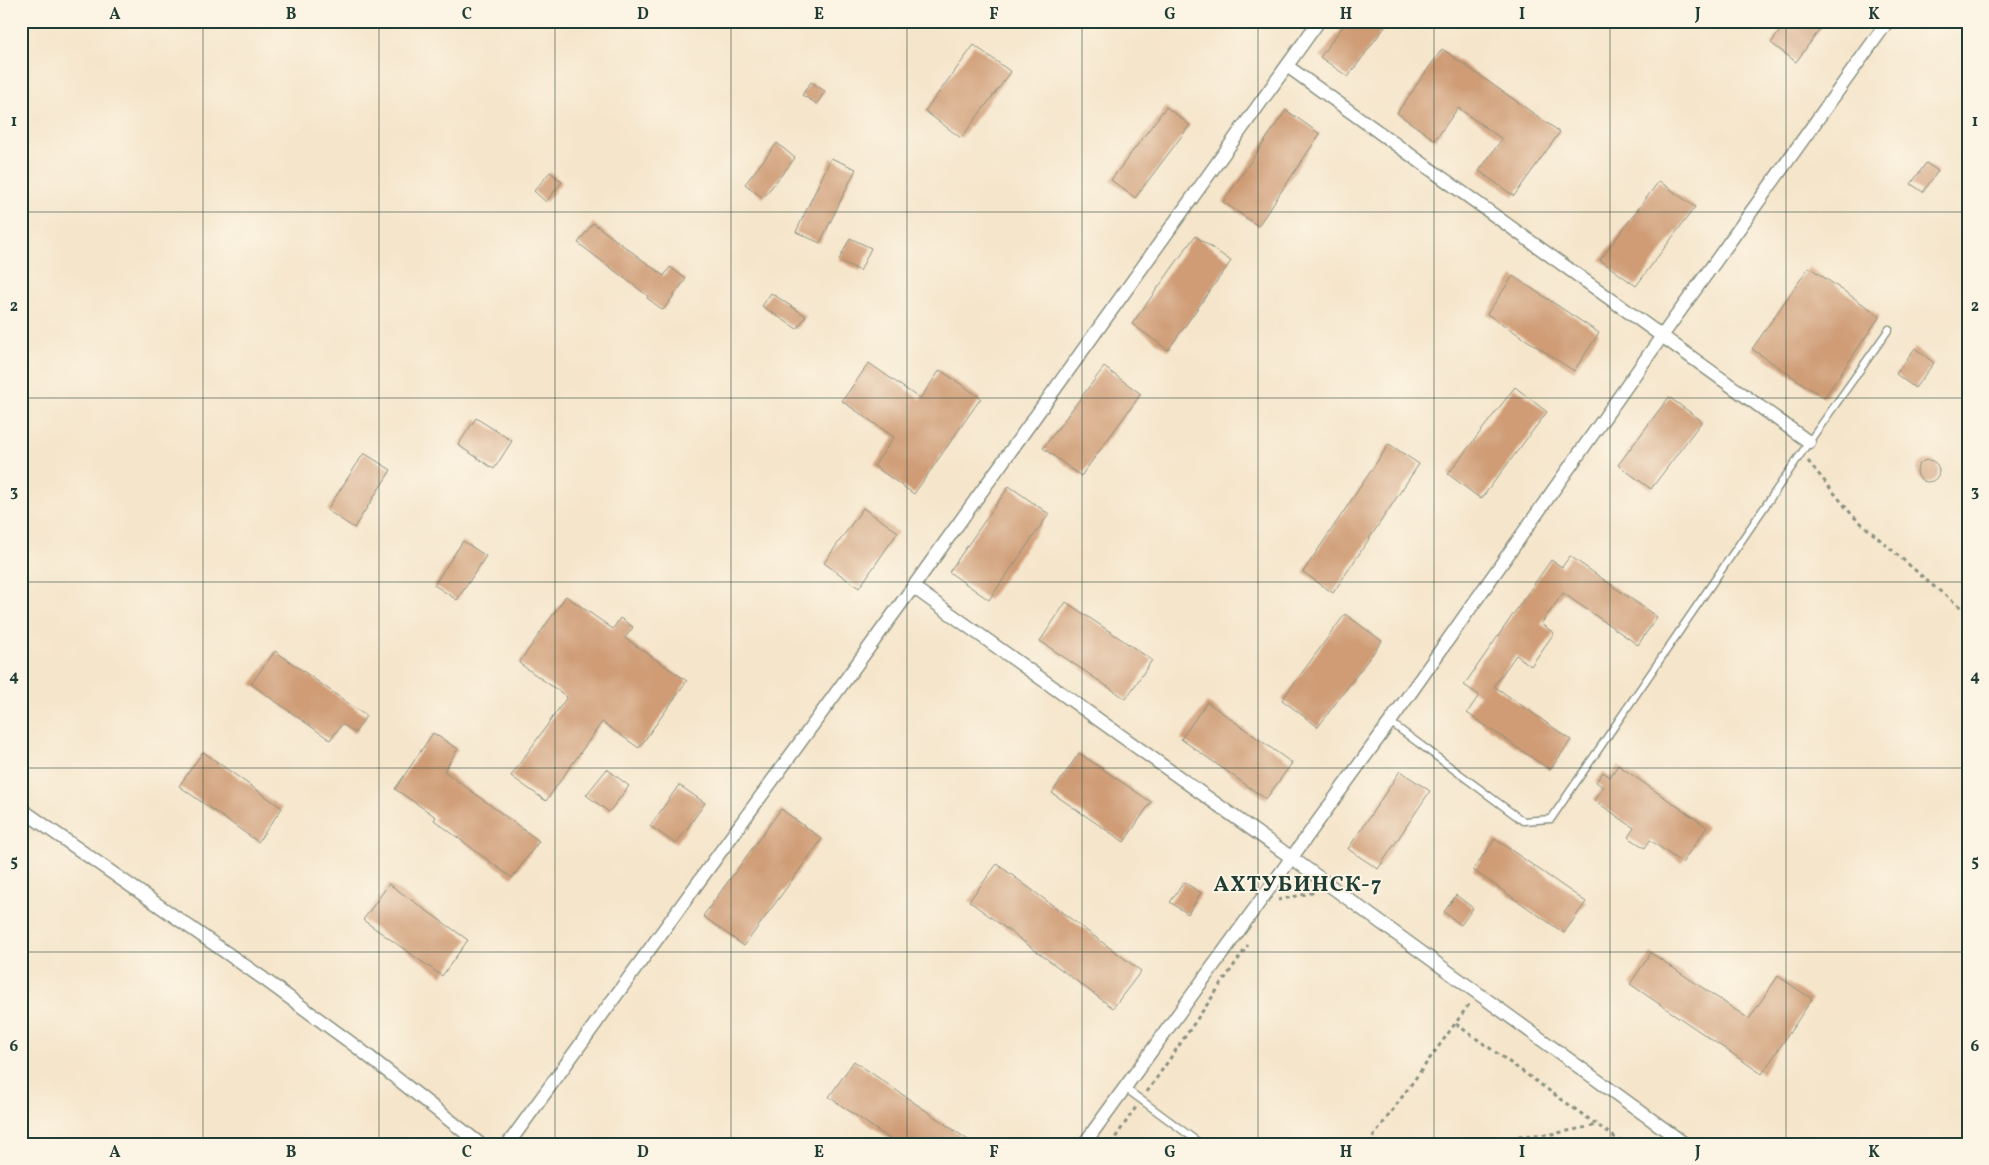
<svg xmlns="http://www.w3.org/2000/svg" width="1989" height="1165" font-family="Vollkorn,serif">
	<rect width="100%" height="100%" fill="#fcf5e5"/>
	<filter id="ink" filterUnits="userSpaceOnUse"><feTurbulence type="fractalNoise" baseFrequency=".02" numOctaves="2"/><feDisplacementMap in="SourceGraphic" scale="10" xChannelSelector="R" yChannelSelector="G"/><feConvolveMatrix kernelMatrix="1 2 1 2 8 2 1 2 1" color-interpolation-filters="sRGB"/></filter>
	<filter id="wash" filterUnits="userSpaceOnUse"><feTurbulence type="fractalNoise" baseFrequency=".0096" numOctaves="4" result="noise"/><feDisplacementMap in="SourceGraphic" scale="20" xChannelSelector="R" yChannelSelector="G"/><feGaussianBlur stdDeviation="1.12" result="paint"/><feColorMatrix in="noise" values="0 0 0 0 0 0 0 0 0 0 0 0 0 0 0 0 0 1.4 0 .05"/><feComposite in="paint" operator="in"/></filter>
	<g filter="url(#wash)">
		<rect width="100%" height="100%" fill="#f5e5cb"/>
		<g id="blocks">
			<!-- building -->
			<g fill="#cf9c76">
				<polygon points="1347,21 1389,21 1348,77 1320,57"/>
				<polygon points="1787,21 1826,21 1796,62 1771,43"/>
				<polygon points="974,45 1011,72 961,138 925,111"/>
				<polygon points="1442,49 1560,132 1514,196 1479,171 1502,139 1458,108 1435,140 1397,113"/>
				<polygon points="811,82 825,91 817,104 802,95"/>
				<polygon points="1166,107 1190,125 1135,198 1111,180"/>
				<polygon points="1286,110 1320,134 1258,226 1223,202"/>
				<polygon points="777,143 795,158 763,198 745,184"/>
				<polygon points="831,158 856,169 820,243 796,232"/>
				<polygon points="1926,163 1938,171 1923,192 1911,184"/>
				<polygon points="550,172 562,182 546,202 534,191"/>
				<polygon points="1659,181 1695,207 1636,286 1600,260"/>
				<polygon points="593,223 664,276 670,267 686,279 663,310 647,298 648,296 578,243"/>
				<polygon points="1195,236 1231,261 1168,350 1132,324"/>
				<polygon points="850,238 871,248 860,271 839,260"/>
				<polygon points="1809,267 1880,316 1824,398 1752,349"/>
				<polygon points="1513,276 1599,333 1574,371 1487,314"/>
				<polygon points="771,293 806,316 797,329 762,306"/>
				<polygon points="1915,348 1934,363 1915,388 1896,374"/>
				<polygon points="869,363 920,399 940,370 981,398 914,494 874,466 894,437 842,401"/>
				<polygon points="1104,367 1141,394 1081,476 1043,448"/>
				<polygon points="1515,387 1547,412 1481,499 1448,474"/>
				<polygon points="1669,397 1702,421 1651,489 1618,465"/>
				<polygon points="476,418 512,441 494,469 458,445"/>
				<polygon points="1389,444 1419,464 1333,593 1303,572"/>
				<polygon points="364,453 391,470 354,528 327,510"/>
				<circle cx="1928" cy="471" r="11"/>
				<polygon points="1009,486 1049,514 989,600 949,572"/>
				<polygon points="863,508 898,532 859,588 824,563"/>
				<polygon points="463,541 486,556 457,600 434,585"/>
				<polygon points="1570,556 1657,617 1638,645 1563,593 1541,624 1554,633 1531,666 1516,655 1494,686 1571,740 1550,770 1467,713 1479,695 1464,685 1551,560 1562,567"/>
				<polygon points="566,596 613,629 620,618 633,627 625,638 687,681 639,748 602,722 546,801 511,776 567,697 519,663"/>
				<polygon points="1066,602 1152,660 1126,699 1040,641"/>
				<polygon points="1345,614 1382,641 1318,727 1282,700"/>
				<polygon points="275,651 366,716 355,733 342,724 330,740 251,684"/>
				<polygon points="1207,702 1292,763 1266,799 1181,739"/>
				<polygon points="433,733 458,749 444,771 539,841 512,878 434,820 436,817 395,789"/>
				<polygon points="203,752 282,808 258,842 179,786"/>
				<polygon points="1079,753 1151,802 1124,842 1052,793"/>
				<polygon points="1618,765 1707,827 1682,863 1650,840 1645,848 1628,837 1634,828 1594,800 1603,787 1596,782 1603,772 1610,777"/>
				<polygon points="607,769 629,786 609,812 586,795"/>
				<polygon points="1400,771 1430,791 1378,869 1348,849"/>
				<polygon points="679,785 705,803 676,844 650,826"/>
				<polygon points="781,809 822,839 744,946 703,916"/>
				<polygon points="1495,839 1586,902 1564,933 1473,870"/>
				<polygon points="997,864 1141,971 1113,1008 969,901"/>
				<polygon points="1184,882 1201,893 1188,914 1170,902"/>
				<polygon points="389,884 468,940 442,976 363,920"/>
				<polygon points="1456,895 1473,908 1461,925 1444,912"/>
				<polygon points="1651,953 1749,1019 1778,976 1812,999 1762,1074 1630,984"/>
				<polygon points="854,1061 974,1144 897,1144 829,1097"/>
			</g>
		</g>
	</g>
	<g filter="url(#ink)">
		<use href="#blocks" fill-opacity="0" stroke="#8a9180" stroke-width="1"/>
		<g fill="none" stroke-linecap="round" stroke-linejoin="round">
			<defs>
				<g id="service">
					<polyline points="1390,722 1523,821 1551,819 1809,442 1889,329"/>
					<polyline points="1125,1088 1201,1144"/>
				</g>
				<g id="minor">
					<polyline points="1287,66 1809,442"/>
					<polyline points="913,587 1292,858 1685,1144"/>
					<polyline points="21,809 264,979 358,1048 480,1144"/>
					<polyline points="508,1144 913,587 1319,21"/>
					<polyline points="1084,1144 1390,722 1662,336 1888,21"/>
				</g>
			</defs>
			<!-- service casing -->
			<use href="#service" stroke="#8a9180" stroke-width="9"/>
			<!-- minor casing -->
			<use href="#minor" stroke="#8a9180" stroke-width="15"/>
			<!-- path -->
			<g stroke="#8a9180" stroke-width="3" stroke-dasharray="4 4" stroke-linecap="butt">
				<polyline points="1808,461 1853,516 1932,585 1968,613"/>
				<polyline points="1278,900 1316,892"/>
				<polyline points="1456,1024 1624,1144"/>
				<polyline points="1147,1092 1248,945"/>
				<polyline points="1111,1144 1136,1107"/>
				<polyline points="1368,1144 1470,1003"/>
				<polyline points="1496,1144 1519,1136 1552,1134 1598,1125"/>
			</g>
			<!-- service -->
			<use href="#service" stroke="#fff" stroke-width="6"/>
			<!-- minor -->
			<use href="#minor" stroke="#fff" stroke-width="12"/>
		</g>
	</g>
	<!-- grid -->
	<path fill="none" stroke="#1f3d34" stroke-width="1" stroke-opacity="0.55" d="M203,21V1144M379,21V1144M555,21V1144M731,21V1144M907,21V1144M1082,21V1144M1258,21V1144M1434,21V1144M1610,21V1144M1786,21V1144M21,212H1968M21,398H1968M21,582H1968M21,768H1968M21,952H1968"/>
	<g text-anchor="middle" stroke-width="4" stroke-linejoin="round" paint-order="stroke">
		<!-- district labels -->
		<g font-size="22" font-weight="bold" letter-spacing="1" fill="#1f3d34" stroke="#fcf5e5">
			<text x="1298" y="891">АХТУБИНСК-7</text>
		</g>
	</g>
	<!-- margin -->
	<rect width="1989" height="1165" fill="none" stroke="#fcf5e5" stroke-width="55"/>
	<rect x="28" y="28" width="1934" height="1110" fill="none" stroke="#1f3d34" stroke-width="2"/>
	<g font-size="16" text-anchor="middle" font-weight="bold" fill="#1f3d34">
		<text x="115" y="19">A</text>
		<text x="291" y="19">B</text>
		<text x="467" y="19">C</text>
		<text x="643" y="19">D</text>
		<text x="819" y="19">E</text>
		<text x="994" y="19">F</text>
		<text x="1170" y="19">G</text>
		<text x="1346" y="19">H</text>
		<text x="1522" y="19">I</text>
		<text x="1698" y="19">J</text>
		<text x="1874" y="19">K</text>
		<text x="14" y="126">1</text>
		<text x="1975" y="126">1</text>
		<text x="14" y="311">2</text>
		<text x="1975" y="311">2</text>
		<text x="14" y="496">3</text>
		<text x="1975" y="496">3</text>
		<text x="14" y="681">4</text>
		<text x="1975" y="681">4</text>
		<text x="14" y="866">5</text>
		<text x="1975" y="866">5</text>
		<text x="14" y="1051">6</text>
		<text x="1975" y="1051">6</text>
		<text x="115" y="1157">A</text>
		<text x="291" y="1157">B</text>
		<text x="467" y="1157">C</text>
		<text x="643" y="1157">D</text>
		<text x="819" y="1157">E</text>
		<text x="994" y="1157">F</text>
		<text x="1170" y="1157">G</text>
		<text x="1346" y="1157">H</text>
		<text x="1522" y="1157">I</text>
		<text x="1698" y="1157">J</text>
		<text x="1874" y="1157">K</text>
	</g>
</svg>
